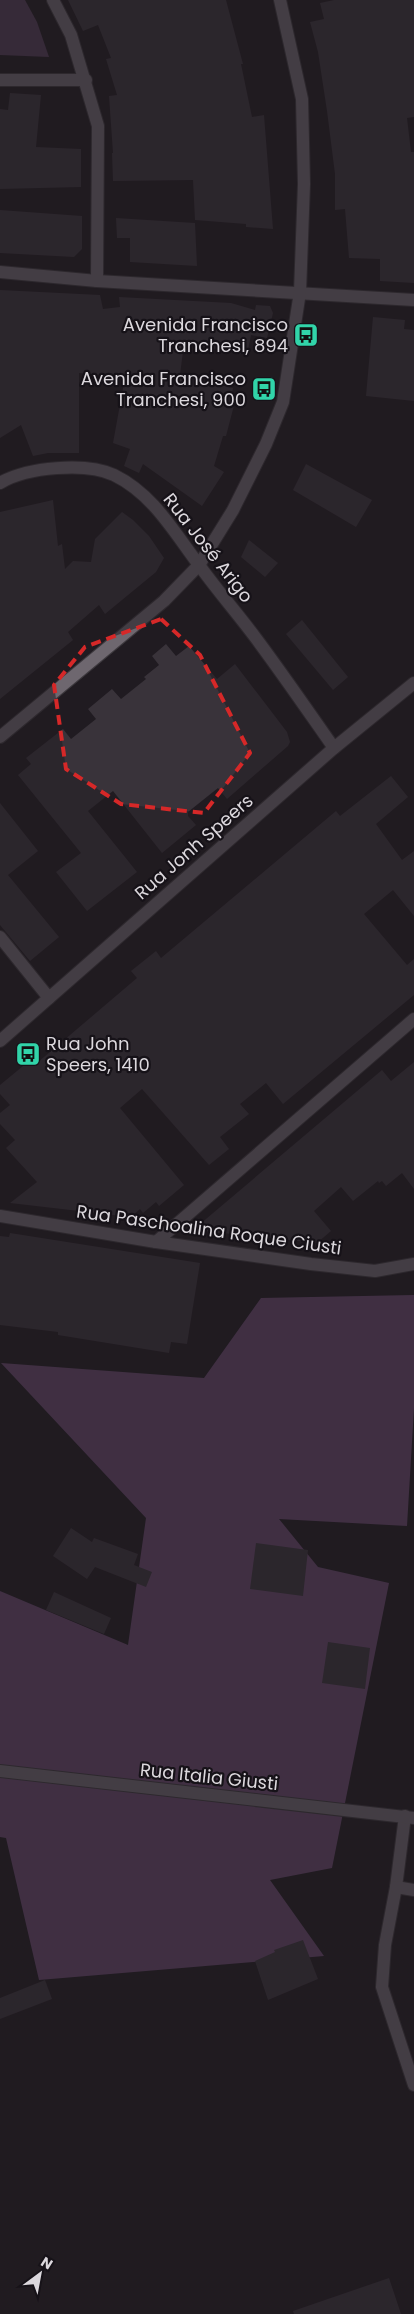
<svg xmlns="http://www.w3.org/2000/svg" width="414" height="2314" font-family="Poppins,sans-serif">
	<rect width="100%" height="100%" fill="#201b21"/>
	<!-- green -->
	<polygon fill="#503c54" points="0,0 25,0 37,22 49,57 0,55"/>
	<!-- forest -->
	<polygon fill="#66486c" points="414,1295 414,1408 407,1526 279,1519 318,1567 389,1583 332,1868 270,1880 324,1956 39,1980 6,1838 0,1837 0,1591 128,1645 146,1518 1,1363 204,1378 261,1298"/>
	<!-- building -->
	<g fill="#39333a">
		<polygon points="68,0 226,0 243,64 241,64 252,117 264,115 273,229 246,227 246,224 195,220 193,180 113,181 112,153 113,153 109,96 117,95 106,59 111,58 98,25 83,31"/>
		<polygon points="334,0 414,0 414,117 407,118 411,152 414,152 414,283 380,281 380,259 349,258 345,209 335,210 335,174 327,111 318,52 310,22 324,19 320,3"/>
		<polygon points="10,93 41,95 36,147 81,149 81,187 0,189 0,109 8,110"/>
		<polygon points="0,210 82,216 82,249 74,257 0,253"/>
		<polygon points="116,218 195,223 197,266 130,262 130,238 117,238"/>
		<polygon points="0,290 100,295 103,309 120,307 119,297 231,303 255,310 256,305 270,306 273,313 267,338 251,335 247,355 184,343 180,375 233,388 232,393 237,394 226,436 223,436 214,466 224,472 202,506 143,464 139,473 124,466 130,449 113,443 125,377 79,373 79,453 48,453 33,456 21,425 0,438"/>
		<polygon points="373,317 405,320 404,329 414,330 414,401 366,396"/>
		<polygon points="306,464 372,500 356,527 293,490"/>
		<polygon points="53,500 58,546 62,544 65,569 73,561 91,562 95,539 122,512 133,520 149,536 164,558 156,572 105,614 99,605 68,632 73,640 0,699 0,512"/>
		<polygon points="249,540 278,563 265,577 241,557"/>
		<polygon points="302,620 348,677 333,690 286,634"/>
		<polygon points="166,644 176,656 189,646 217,679 235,664 287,732 290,742 288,746 227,799 218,788 188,812 188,816 196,825 162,853 113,791 88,811 137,872 87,911 56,872 81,853 18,775 31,764 26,758 63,729 71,739 96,719 88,709 112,689 121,699 146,679 144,677 159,665 152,656"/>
		<polygon points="391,776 408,797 376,824 402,860 414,851 414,916 393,890 364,914 407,965 414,959 414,995 283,1104 266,1083 240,1104 249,1114 220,1137 229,1149 209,1165 142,1089 120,1108 184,1185 159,1206 156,1202 143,1213 140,1209 131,1217 10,1203 37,1182 6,1148 15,1140 0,1124 0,1113 10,1105 0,1094 0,1085 34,1057 38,1062 63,1041 137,978 131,971 156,951 161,958 336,811 340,816"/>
		<polygon points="0,803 38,851 8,875 59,937 30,961 0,925"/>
		<polygon points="414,1062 414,1189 402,1173 386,1186 382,1181 379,1183 378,1181 353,1201 341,1187 314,1211 331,1231 317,1243 193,1230 382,1070 391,1081"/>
		<polygon points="10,1233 200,1263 187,1344 171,1342 169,1353 58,1335 58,1332 0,1325 0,1236 9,1237"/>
		<polygon points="71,1528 92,1542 94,1538 138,1554 134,1565 152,1572 146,1587 95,1567 87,1579 53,1556"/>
		<polygon points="256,1543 308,1550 303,1596 250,1589"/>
		<polygon points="54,1592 111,1618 104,1634 46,1610"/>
		<polygon points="328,1642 370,1648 365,1689 322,1683"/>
		<polygon points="303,1940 318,1979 268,2000 255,1961 275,1952 274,1950"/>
		<polygon points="45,1980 52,1999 0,2019 0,1998"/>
		<polygon points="389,2278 401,2314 294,2314 293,2311"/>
	</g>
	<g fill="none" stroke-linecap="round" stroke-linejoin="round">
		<defs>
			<g id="service">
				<polyline points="0,937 49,998"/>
				<polyline points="405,1816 396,1887 385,1945 382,1987 414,2085"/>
				<polyline points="396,1887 414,1890"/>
			</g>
			<g id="minor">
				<polyline points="53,0 71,35 98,126 97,281"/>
				<polyline points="0,80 86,80"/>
				<polyline points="0,272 97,281 414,300"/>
				<path d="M0,483C27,467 86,462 114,475C153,494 174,532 199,565C217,590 237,613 255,637C282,673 308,711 334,748"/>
				<polyline points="0,737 164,601 199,565 233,510 266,444 283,402 300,292 304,184 302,99 280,0"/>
				<polyline points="0,1216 156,1242 311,1264 375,1271 414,1264"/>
				<polyline points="156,1242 414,1019"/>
			</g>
			<polyline id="tertiary" points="0,1771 414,1818"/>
			<polyline id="secondary" points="0,1041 334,748 414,683"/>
		</defs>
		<!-- service casing -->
		<use href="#service" stroke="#3c383d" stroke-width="14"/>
		<!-- minor casing -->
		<use href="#minor" stroke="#3c383d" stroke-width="14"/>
		<!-- tertiary casing -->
		<use href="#tertiary" stroke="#3c383d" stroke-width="14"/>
		<!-- secondary casing -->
		<use href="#secondary" stroke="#3c383d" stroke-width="14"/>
		<!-- service -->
		<use href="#service" stroke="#6e676f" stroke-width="12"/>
		<!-- minor -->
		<use href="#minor" stroke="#6e676f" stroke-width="12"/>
		<!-- tertiary -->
		<use href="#tertiary" stroke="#6e676f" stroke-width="12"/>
		<!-- secondary -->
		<use href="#secondary" stroke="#6e676f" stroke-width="12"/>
	</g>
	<!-- marked area -->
	<path d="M0 0H414V2314H0ZM161,619L200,655L250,753L204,813L121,804L66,769L54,685L85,647Z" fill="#201b21" fill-opacity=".55" fill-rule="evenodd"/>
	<path fill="none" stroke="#d62828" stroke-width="4" stroke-dasharray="10 6" stroke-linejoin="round" d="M161,619L200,655L250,753L204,813L121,804L66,769L54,685L85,647Z"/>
	<!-- icons -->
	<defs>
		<symbol id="bus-square" viewBox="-11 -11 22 22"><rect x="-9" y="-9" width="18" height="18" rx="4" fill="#31d4a9" stroke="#161218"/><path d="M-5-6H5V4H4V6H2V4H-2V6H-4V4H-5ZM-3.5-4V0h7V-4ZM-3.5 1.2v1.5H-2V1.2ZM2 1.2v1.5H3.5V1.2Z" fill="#111"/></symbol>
	</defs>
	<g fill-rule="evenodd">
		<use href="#bus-square" x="292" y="321" width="28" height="28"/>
		<use href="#bus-square" x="250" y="375" width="28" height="28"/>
		<use href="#bus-square" x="14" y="1040" width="28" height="28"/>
	</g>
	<g text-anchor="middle" stroke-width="4.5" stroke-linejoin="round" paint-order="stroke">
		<!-- poi labels -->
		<g font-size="18" fill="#dcd8dd" stroke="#161218" text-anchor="end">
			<text x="288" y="331">Avenida Francisco<tspan x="288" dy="21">Tranchesi, 894</tspan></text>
			<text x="246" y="385">Avenida Francisco<tspan x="246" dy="21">Tranchesi, 900</tspan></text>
			<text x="46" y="1050" text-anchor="start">Rua John<tspan x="46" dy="21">Speers, 1410</tspan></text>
		</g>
		<!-- street labels -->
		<g font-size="18" fill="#dcd8dd" stroke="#161218">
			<text transform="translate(208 548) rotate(52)" y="6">Rua José Arigo</text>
			<text transform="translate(194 847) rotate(-41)" y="6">Rua Jonh Speers</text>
			<text transform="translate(209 1230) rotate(8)" y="6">Rua Paschoalina Roque Ciusti</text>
			<text transform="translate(209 1777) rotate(6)" y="6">Rua Italia Giusti</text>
		</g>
	</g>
	<!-- north arrow -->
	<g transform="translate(40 2274) rotate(32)" stroke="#161218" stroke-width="4" paint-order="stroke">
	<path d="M0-4L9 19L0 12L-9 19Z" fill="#dcd8dd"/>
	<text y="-8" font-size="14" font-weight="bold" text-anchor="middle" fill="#dcd8dd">N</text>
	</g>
</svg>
